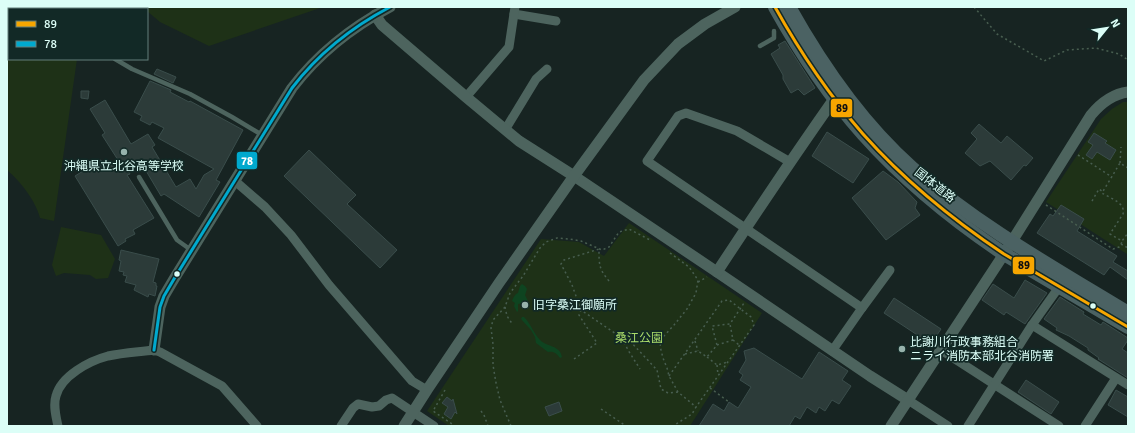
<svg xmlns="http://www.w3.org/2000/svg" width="1135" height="433" font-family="Signika,'Noto Sans JP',sans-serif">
	<rect width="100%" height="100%" fill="#172422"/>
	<!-- green -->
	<g fill="#1e3117">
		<polygon points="143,7 323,7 209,46 160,22 147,11 147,9 145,9"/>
		<path d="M7,26H9V59H77L54,221L40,218C36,201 20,181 7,170Z"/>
		<polygon points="1123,102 1128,102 1128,252 1127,254 1046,202 1101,119 1112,109"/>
		<polygon points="629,223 762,313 690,426 449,426 427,411 541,239 579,242 604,256"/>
		<polygon points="61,227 101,235 115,259 108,278 96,279 90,275 64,273 56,276 52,265"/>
	</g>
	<!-- water -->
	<g fill="#0e4420">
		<path d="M522,284L525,286L527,289L525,295L528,301L525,303L518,304V311L517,312L514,306L515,303L512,301C513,298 515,294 518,293L520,286Z"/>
		<path d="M522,317H524C531,324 534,334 540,340C547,347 560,345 562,357L560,358C557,354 554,351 548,352L536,343L535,337L531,330L521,319Z"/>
	</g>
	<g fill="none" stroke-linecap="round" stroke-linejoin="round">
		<!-- stream -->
		<polyline stroke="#0e4420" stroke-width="2.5" points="89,7 94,9"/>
	</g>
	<!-- building -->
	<g fill="#2c3b39" stroke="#3a4d4b">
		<polygon points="785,41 815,88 804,95 798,89 791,93 783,79 783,75 771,54 780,48 778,45"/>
		<polygon points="157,69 176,77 173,83 154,74"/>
		<polygon points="150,81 171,90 170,92 189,102 190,101 243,130 216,180 220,182 199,217 164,194 161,196 142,164 137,166 123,162 130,174 127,175 154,218 133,230 135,234 125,239 126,241 118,246 75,176 101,160 106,168 119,161 118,160 102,135 105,133 90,109 105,100 131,144 148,134 155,145 152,147 176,187 190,179 196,189 204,175 214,169 158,138 164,128 152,122 150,125 140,120 142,116 134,112"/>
		<polygon points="81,91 89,91 88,99 81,98"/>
		<polygon points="979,124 1001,143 1007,136 1033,158 1026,166 1024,165 1011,180 990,161 980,166 965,153 977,139 971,133"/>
		<polygon points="827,132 869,159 853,183 812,156"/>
		<polygon points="1094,133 1107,141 1105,143 1116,150 1110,160 1097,152 1092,159 1086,155 1093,145 1088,142"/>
		<polygon points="309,150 356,195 347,204 397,250 380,268 284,176"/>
		<polygon points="883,171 898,182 917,202 915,208 920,215 886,240 852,198"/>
		<polygon points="1061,205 1084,219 1077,231 1117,256 1113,262 1128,271 1128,280 1110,267 1104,275 1037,233 1050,214 1053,216"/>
		<polygon points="121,250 159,259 153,282 156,283 156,286 157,286 155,296 149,294 148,297 134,290 136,285 125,282 127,276 123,275 124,272 119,271 121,261 119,260"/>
		<polygon points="1025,280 1047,293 1025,324 1006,312 1004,315 982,300 993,284 1014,298"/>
		<polygon points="1060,297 1084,312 1083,314 1101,325 1103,322 1128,338 1128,340 1122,349 1128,353 1128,378 1098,359 1099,358 1088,350 1088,348 1069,336 1056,330 1057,328 1044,319"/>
		<polygon points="894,298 941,329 931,344 884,313"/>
		<polygon points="754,348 802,379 819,352 848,371 842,380 851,386 839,404 832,400 825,411 819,407 816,413 807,407 800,419 795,416 789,426 699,426 713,404 724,411 729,402 738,408 751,387 740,380 743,375 739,372 746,360 744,351"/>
		<polygon points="1026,380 1059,402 1051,414 1018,392"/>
		<polygon points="1116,390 1128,397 1128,417 1108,405"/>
		<polygon points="447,397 452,401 453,399 457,414 455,412 451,419 444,414 448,407 442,403"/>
		<polygon points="559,402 562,411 549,416 545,407"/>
	</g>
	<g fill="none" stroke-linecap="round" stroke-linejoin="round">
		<!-- path -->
		<g stroke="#485e50" stroke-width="1.5" stroke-dasharray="2 3" stroke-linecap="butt">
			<polyline points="974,7 997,34 1044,61 1067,50 1096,48 1119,54 1128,60"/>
			<polyline points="1078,155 1112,177"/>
			<polyline points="1120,163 1121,147"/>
			<path d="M1128,168L1120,163L1102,193C1110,198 1126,203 1123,214L1110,234L1122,241L1128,233"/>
			<polyline points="1092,201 1099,189 1103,192"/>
			<polyline points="1046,205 1113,249 1119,247 1122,242"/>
			<polyline points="1121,244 1128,248"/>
			<polyline points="670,253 689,267 698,280 696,293 687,309 674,325 664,336 660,346 663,358 667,368 669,376 678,392 696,407 692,414 673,426"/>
			<path d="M609,281C599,269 599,265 599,249L564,260L561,264L572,285L581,310L622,338L629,340L657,370L661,389L668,393L678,392"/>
			<polyline points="698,282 707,277"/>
			<polyline points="505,307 507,316 513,325"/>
			<polyline points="622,338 628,350 640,369"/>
			<polyline points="733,340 739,345"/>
			<polyline points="695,341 698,351"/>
			<polyline points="717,345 733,340 730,324"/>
			<polyline points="685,354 698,351 707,357 717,345 712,326 730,324 744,303"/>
			<polyline points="707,357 717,365 728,362"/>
			<polyline points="574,359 597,343 579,315 581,310"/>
			<polyline points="717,365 718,375"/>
			<polyline points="669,376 722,301 729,300 751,317 754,325 696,407"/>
			<polyline points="710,388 729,402"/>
			<polyline points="445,390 433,411 455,426"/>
			<polyline points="601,409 626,426"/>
			<polyline points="481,411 484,415 488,426"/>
			<polyline points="511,426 500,400 496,383 493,365 493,344 491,328 493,320 505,307 510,293 523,276 540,248 546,242 557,238 569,239 581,241 602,250 609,247 619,232 629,229 650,240"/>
		</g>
		<!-- service -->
		<g stroke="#4d645e" stroke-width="4.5">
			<polyline points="760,46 774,38 774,31"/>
			<polyline points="115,59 132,69 190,94 232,117 262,135"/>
			<polyline points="139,177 177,240 191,250"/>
		</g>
		<!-- minor -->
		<g stroke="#4d645e" stroke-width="9">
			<polyline points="514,14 556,21"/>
			<polyline points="466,97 509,47 515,7"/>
			<polyline points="505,130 536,79 547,69"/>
			<polyline points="790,162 737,131 686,113 678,116 647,161 862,308 832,351"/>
			<polyline points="235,181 265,207 291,235 329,285 412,381 427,390"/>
			<polyline points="862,308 890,270"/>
			<polyline points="1032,325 1128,385"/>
			<polyline points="941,350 1059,426"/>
			<polyline points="908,400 948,426"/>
			<path d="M58,426C56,417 53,405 56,396C61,376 89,361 108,356C123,353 139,352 154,350L160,352L222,386L257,426"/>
			<polyline points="341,426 353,408 358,404 372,407 379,406 386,400 392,398 434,426"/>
			<polyline points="968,426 1032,325 1059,287"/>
			<polyline points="1085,426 1116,378"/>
		</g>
		<!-- tertiary -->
		<g stroke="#4d645e" stroke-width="11">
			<polyline points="375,15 382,25 466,97 519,141 574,176 717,272 870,376 908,400"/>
			<path d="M717,272C755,214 794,156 834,99"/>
			<path d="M154,350L160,307L164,296L174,279L292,88C318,54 352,27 390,7"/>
			<polyline points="404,426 427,390 499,283 574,176 644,80 678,44 705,24 735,7"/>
			<path d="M891,426L1004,254L1091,115C1101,103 1112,94 1128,92"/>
		</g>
		<!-- primary -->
		<g stroke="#4b6263" stroke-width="14">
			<path d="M775,7C800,52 829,95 863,134C904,180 953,220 1004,254L1128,327"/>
			<path d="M789,7C822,66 861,123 912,168C977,225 1054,268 1128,313"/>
		</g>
		<defs>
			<path id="bus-1" d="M775,7C800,52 829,95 863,134C904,180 953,220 1004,254L1128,327"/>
			<path id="bus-2" d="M154,350L160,307L164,296L174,279L292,88C318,54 352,27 390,7"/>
		</defs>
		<!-- bus-1 casing -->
		<use href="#bus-1" stroke="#122926" stroke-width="6"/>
		<!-- bus-2 casing -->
		<use href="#bus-2" stroke="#122926" stroke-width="6"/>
		<!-- bus-1 -->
		<use href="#bus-1" stroke="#f7a600" stroke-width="3"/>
		<!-- bus-2 -->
		<use href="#bus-2" stroke="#00a9ce" stroke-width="3"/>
	</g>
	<!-- markers -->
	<g fill="#97b2ac" stroke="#122926" stroke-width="1.5">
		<circle cx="124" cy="152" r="4"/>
		<circle cx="525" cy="305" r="4"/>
		<circle cx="902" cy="349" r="4"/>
	</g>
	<g fill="#dcfef7" stroke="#122926" stroke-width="1.5">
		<circle cx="177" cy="274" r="3.5"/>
		<circle cx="1093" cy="306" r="3.5"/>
	</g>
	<g text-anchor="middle" stroke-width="3.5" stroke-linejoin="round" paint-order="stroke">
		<!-- poi labels -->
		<g font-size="12" fill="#dcfef7" stroke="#122926" text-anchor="start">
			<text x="124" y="170" text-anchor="middle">沖縄県立北谷高等学校</text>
			<text x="533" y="309">旧字桑江御願所</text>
			<text x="910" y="346">比謝川行政事務組合<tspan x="910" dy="14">ニライ消防本部北谷消防署</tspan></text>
		</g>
		<!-- street labels -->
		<g font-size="12" fill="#dcfef7" stroke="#122926">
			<text transform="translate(935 185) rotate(38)" y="4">国体道路</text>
		</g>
		<!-- park labels -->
		<g font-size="12" fill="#aadc69" stroke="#122926">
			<text x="639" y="342">桑江公園</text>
		</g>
	</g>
	<g stroke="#122926" stroke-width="1.5">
		<rect x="830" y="98" width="23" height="20" rx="4" fill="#f7a600"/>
		<rect x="236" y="151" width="22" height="19" rx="4" fill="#00a9ce"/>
		<rect x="1012" y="256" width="23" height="19" rx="4" fill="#f7a600"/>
	</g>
	<g font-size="11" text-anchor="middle" font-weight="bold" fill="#fff">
		<text x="247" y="165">78</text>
	</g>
	<g font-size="11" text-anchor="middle" font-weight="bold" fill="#111">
		<text x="842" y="112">89</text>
		<text x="1024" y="269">89</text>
	</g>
	<!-- border -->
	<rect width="1135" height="433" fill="none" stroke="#dcfef7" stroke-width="16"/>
	<!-- legend -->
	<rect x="8" y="8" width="140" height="52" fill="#122926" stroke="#637e7a"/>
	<rect x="16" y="21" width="20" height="6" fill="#f7a600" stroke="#637e7a"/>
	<text x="44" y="28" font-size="12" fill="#dcfef7">89</text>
	<rect x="16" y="41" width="20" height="6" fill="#00a9ce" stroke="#637e7a"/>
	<text x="44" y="48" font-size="12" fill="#dcfef7">78</text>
	<!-- north arrow -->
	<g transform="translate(1107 28) rotate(60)" stroke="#122926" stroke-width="3" paint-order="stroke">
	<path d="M0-3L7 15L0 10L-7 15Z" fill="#dcfef7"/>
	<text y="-6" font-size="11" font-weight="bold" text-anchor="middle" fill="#dcfef7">N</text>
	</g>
</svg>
